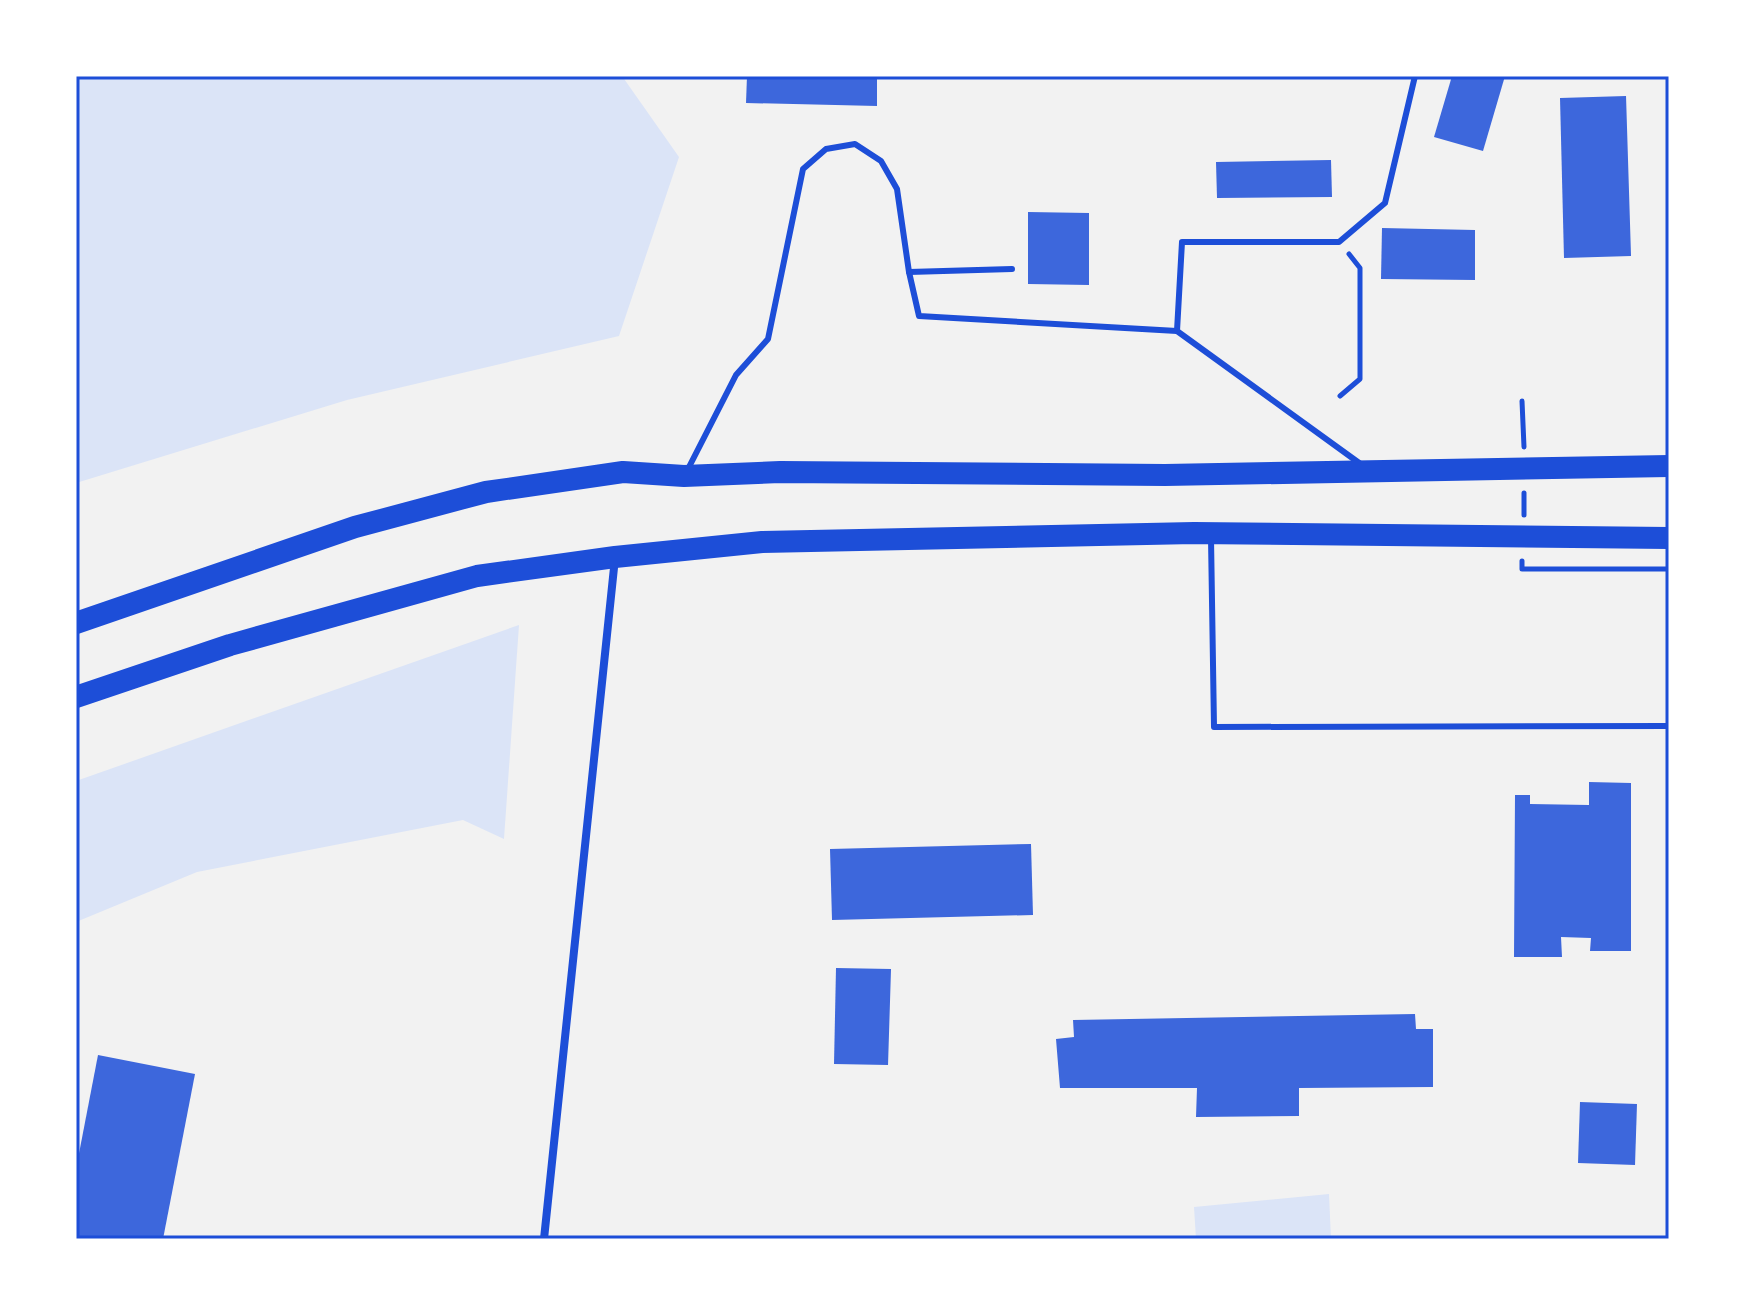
<svg xmlns="http://www.w3.org/2000/svg" width="1745" height="1315" font-family="'Sofia Sans Condensed',sans-serif">
	<rect width="100%" height="100%" fill="#f2f2f2"/>
	<!-- green -->
	<g fill="#dbe4f7">
		<polygon points="76,76 622,76 679,157 619,336 347,400 76,483"/>
		<polygon points="519,625 504,839 463,820 197,872 76,922 76,781"/>
		<polygon points="1329,1194 1331,1239 1196,1239 1194,1207"/>
	</g>
	<!-- building -->
	<g fill="#3d67dc">
		<polygon points="747,76 877,76 877,106 746,103"/>
		<polygon points="1452,76 1505,76 1483,151 1434,137"/>
		<polygon points="1626,96 1631,256 1564,258 1560,98"/>
		<polygon points="1331,160 1332,197 1217,198 1216,162"/>
		<polygon points="1028,212 1089,213 1089,285 1028,284"/>
		<polygon points="1382,228 1475,230 1475,280 1381,279"/>
		<polygon points="1589,782 1631,783 1631,951 1590,951 1591,938 1561,937 1562,957 1514,957 1515,795 1530,795 1530,804 1589,805"/>
		<polygon points="1031,844 1033,915 832,920 830,849"/>
		<polygon points="836,968 891,969 888,1065 834,1064"/>
		<polygon points="1415,1014 1416,1029 1433,1029 1433,1087 1299,1088 1299,1116 1196,1117 1197,1088 1060,1088 1056,1039 1074,1037 1073,1020"/>
		<polygon points="98,1055 195,1074 163,1239 76,1239 76,1169"/>
		<polygon points="1580,1102 1637,1104 1635,1165 1578,1163"/>
	</g>
	<g fill="none" stroke-linecap="round" stroke-linejoin="round">
		<!-- path -->
		<g stroke="#1d4ed8" stroke-width="5">
			<polyline points="1340,396 1360,379 1360,268 1349,254"/>
			<polyline points="1522,401 1524,447"/>
			<polyline points="1524,515 1524,493"/>
			<polyline points="1522,561 1522,569 1669,569"/>
		</g>
		<!-- service -->
		<g stroke="#1d4ed8" stroke-width="6">
			<polyline points="909,272 1012,269"/>
			<polyline points="1362,465 1177,331 1182,242 1339,242 1385,203 1415,76"/>
			<polyline points="688,469 736,375 768,339 803,169 826,149 855,144 881,161 897,189 909,272 919,316 1177,331"/>
			<polyline points="1211,538 1214,727 1669,726"/>
		</g>
		<!-- minor -->
		<polyline stroke="#1d4ed8" stroke-width="8" points="544,1239 615,558"/>
		<!-- trunk -->
		<g stroke="#1d4ed8" stroke-width="22">
			<polyline points="76,623 355,527 486,492 623,472 684,476 780,472 1165,475 1669,466"/>
			<polyline points="76,697 230,645 477,576 615,557 762,542 1194,533 1669,538"/>
		</g>
	</g>
	<!-- border -->
	<rect width="1745" height="1315" fill="none" stroke="#ffffff" stroke-width="156"/>
	<rect x="78" y="78" width="1589" height="1159" fill="none" stroke="#1d4ed8" stroke-width="3"/>
</svg>
